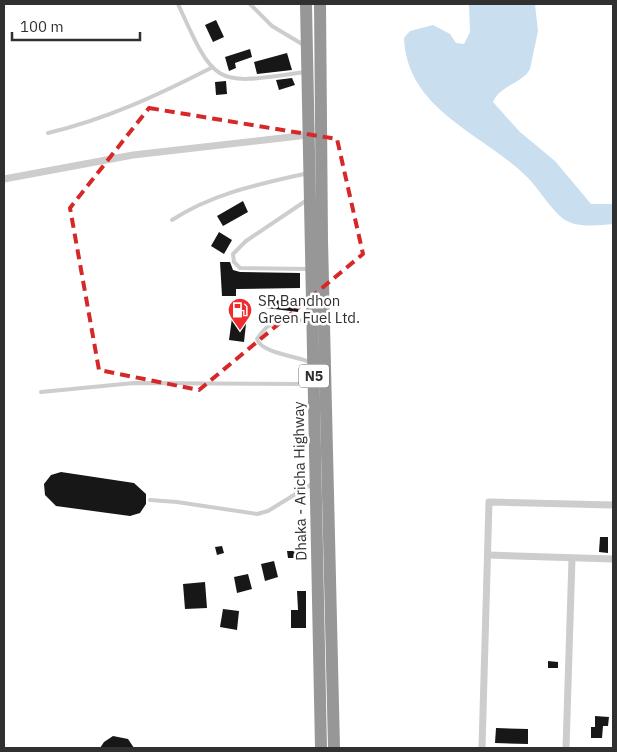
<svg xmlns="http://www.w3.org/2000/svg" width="617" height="752" font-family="'IBM Plex Sans',sans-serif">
	<rect width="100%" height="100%" fill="#fff"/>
	<!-- water -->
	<path fill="#c9deee" d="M469,4H535L538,31L530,69C522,84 500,85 493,102L520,132L555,161L591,204H613V224C600,225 580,228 567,221C554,215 538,187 526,176C482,133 407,110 404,38L410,31L433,25L450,34L456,43L464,44L470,32Z"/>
	<!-- building -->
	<g fill="#171717">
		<polygon points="216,20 224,37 213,42 205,25"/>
		<polygon points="250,49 252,57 235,63 236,68 229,71 225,57"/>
		<polygon points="287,53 292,70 257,74 254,62"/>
		<polygon points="292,78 295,85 279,90 276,80"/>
		<polygon points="226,81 227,94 216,95 215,82"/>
		<polygon points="243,201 248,212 223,226 217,216"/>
		<polygon points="219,232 232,240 224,254 211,246"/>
		<polygon points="220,262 230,262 233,270 240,272 300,273 300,288 236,289 236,296 222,296"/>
		<polygon points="267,299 299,303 298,312 266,308"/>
		<polygon points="234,303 248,306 244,342 229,340"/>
		<polygon points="61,472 134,483 146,494 146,504 140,513 130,516 56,506 45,495 44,484 51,475"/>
		<polygon points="600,537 608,537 608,553 599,552"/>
		<polygon points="222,546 224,553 217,555 215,547"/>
		<polygon points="287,551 297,551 298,558 288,558"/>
		<polygon points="274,561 278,577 265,581 261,564"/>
		<polygon points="248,574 252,589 237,593 234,577"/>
		<polygon points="205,582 207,608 185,609 183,584"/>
		<polygon points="297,591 306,591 306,628 291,628 291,610 298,610"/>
		<polygon points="223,609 239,611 237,630 220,627"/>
		<polygon points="548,661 558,662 558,668 548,668"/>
		<polygon points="595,716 609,717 608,726 603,726 602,738 591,738 591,727 595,727"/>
		<polygon points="496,728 528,729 528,744 495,743"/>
		<polygon points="113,736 128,739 134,748 100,748 104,742"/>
	</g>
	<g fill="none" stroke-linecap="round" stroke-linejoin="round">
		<!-- lane -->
		<g stroke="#cdcdcd" stroke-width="4">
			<path d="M178,4C216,88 215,85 305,72"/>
			<polyline points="250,4 272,26 302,44"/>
			<path d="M48,133C107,119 158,95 211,68"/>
			<polyline points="307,200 246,241 233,254 234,262 240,268 309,269"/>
			<path d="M172,220C213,193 260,184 308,173"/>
			<path d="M310,321C284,319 272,316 257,339C261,353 296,356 310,362"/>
			<polyline points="41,392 134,383 312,384"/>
			<polyline points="150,500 177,502 257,514 268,511 312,484"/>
		</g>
		<!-- street -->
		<g stroke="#cdcdcd" stroke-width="7">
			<polyline points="4,179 133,155 308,135"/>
			<polyline points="488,555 613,559"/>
			<polyline points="482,748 489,502 613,505"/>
			<polyline points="566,748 572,558"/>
		</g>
		<!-- highway -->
		<g stroke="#979797" stroke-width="12">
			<polyline points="306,4 321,748"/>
			<polyline points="320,4 322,240 334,748"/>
		</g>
	</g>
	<!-- marked area -->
	<path fill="none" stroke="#d62828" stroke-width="4" stroke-dasharray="10 6" stroke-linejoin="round" d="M149,108L337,139L363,254L199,390L99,370L70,208Z"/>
	<!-- icons -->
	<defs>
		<symbol id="fuel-pin" viewBox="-11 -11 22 30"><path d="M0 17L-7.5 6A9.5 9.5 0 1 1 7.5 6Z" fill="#ef2b2d" stroke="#fff"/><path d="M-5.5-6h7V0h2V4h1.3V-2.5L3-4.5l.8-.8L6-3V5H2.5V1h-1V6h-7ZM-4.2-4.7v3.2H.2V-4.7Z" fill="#fff"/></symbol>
	</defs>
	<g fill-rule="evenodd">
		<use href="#fuel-pin" x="226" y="296" width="28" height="38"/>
	</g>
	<g text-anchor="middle" stroke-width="5" stroke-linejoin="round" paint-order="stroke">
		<!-- shield labels -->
		<rect fill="#fff" stroke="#6e6e6e" stroke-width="1" x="299" y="364.5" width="30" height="23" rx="4"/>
		<g font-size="14" font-weight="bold" fill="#303030">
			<text x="314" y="381">N5</text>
		</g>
		<!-- poi labels -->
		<g font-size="15" fill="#303030" stroke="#fff" text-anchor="start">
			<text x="258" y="306">SR Bandhon<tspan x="258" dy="17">Green Fuel Ltd.</tspan></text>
		</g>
		<!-- street labels -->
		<g font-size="15" fill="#303030" stroke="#fff">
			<text transform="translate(300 481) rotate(-91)" y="5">Dhaka - Aricha Highway</text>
		</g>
	</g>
	<!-- border -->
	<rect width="617" height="752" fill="none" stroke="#303030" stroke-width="10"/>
	<!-- scale -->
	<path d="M12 32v8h128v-8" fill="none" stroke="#303030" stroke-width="2.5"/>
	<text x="20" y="32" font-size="15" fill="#303030" stroke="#ffffff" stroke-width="4" paint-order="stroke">100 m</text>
</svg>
